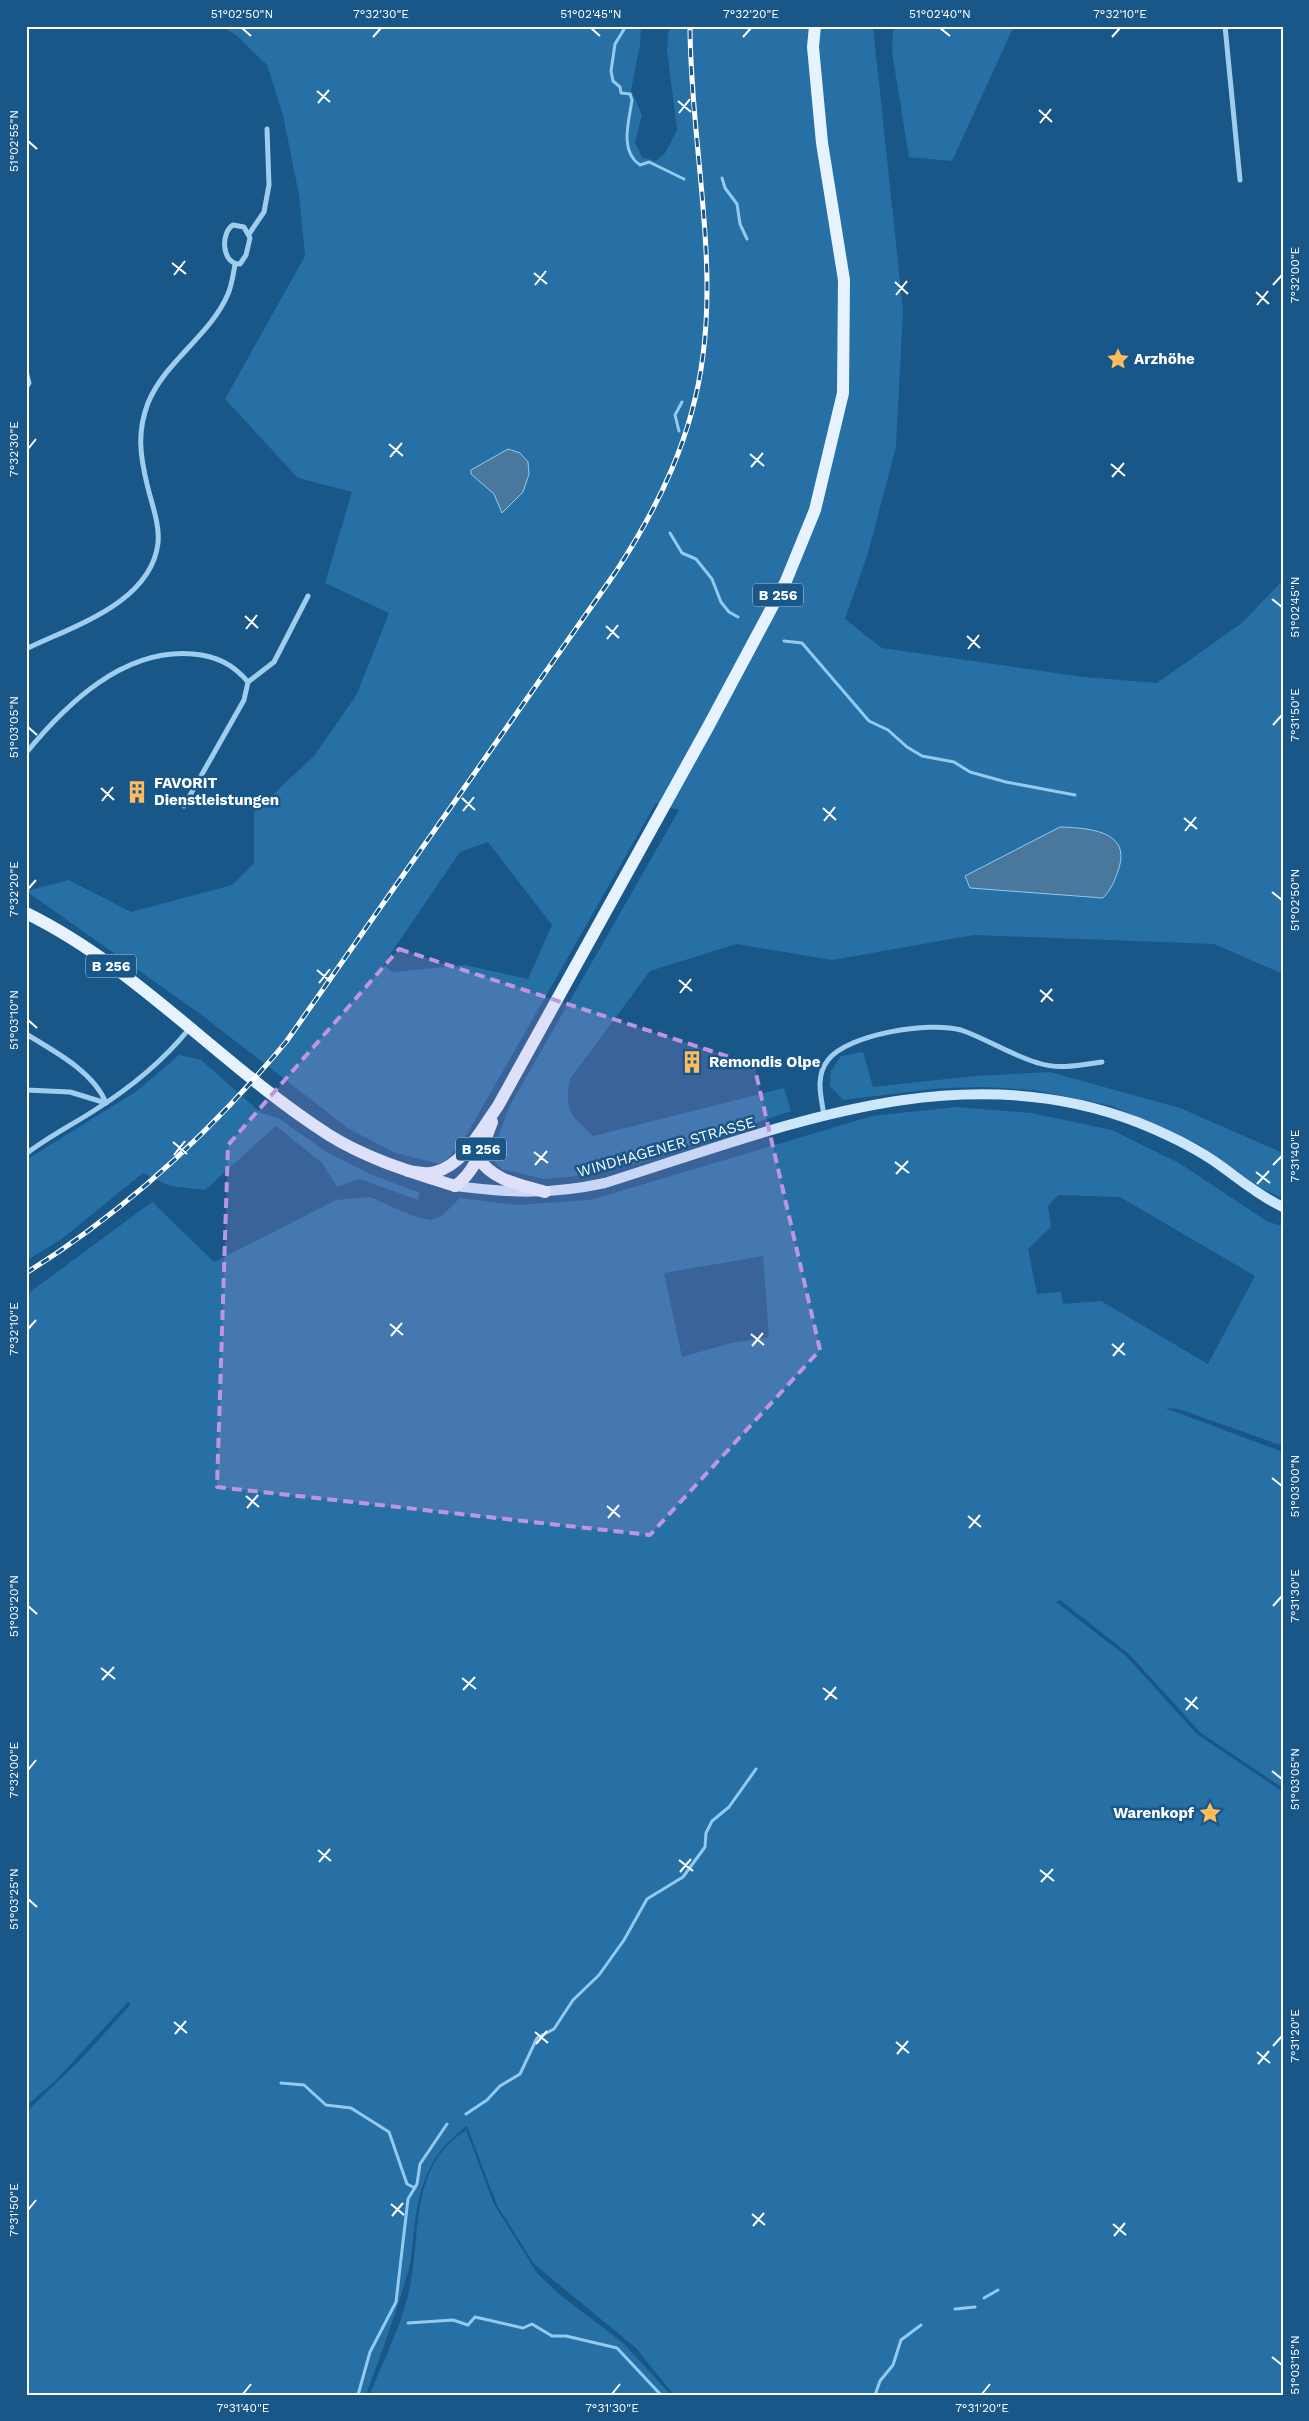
<svg xmlns="http://www.w3.org/2000/svg" width="1309" height="2421" font-family="'Work Sans',sans-serif">
	<rect width="100%" height="100%" fill="#185788"/>
	<!-- green -->
	<g fill="#2770a5" fill-rule="evenodd">
		<path d="M221,26H641L640,45L631,90L642,115L635,142L642,157L655,161L665,153L677,130L667,49L669,26H873L903,310L896,447L868,553L845,619L882,648L1083,677L1157,683L1242,623L1283,580V974L1214,944L974,935L832,960L736,944L650,971L570,1079C564,1111 570,1114 593,1136L784,1088L791,1111L640,1163L576,1176L544,1179L502,1169L491,1158L508,1109L679,810L656,803L467,1134L448,1159L439,1164L396,1153L349,1129L199,1013L26,891L69,880L131,912L232,885L254,863V812L314,756L357,694L389,613L325,583L352,492L298,478L225,399L305,256L299,195L283,115L267,65L236,35ZM488,842L552,925L528,979L465,965L393,972L383,965L460,852Z"/>
		<polygon points="893,26 1014,26 952,161 909,157 892,52"/>
		<polygon points="863,1052 873,1087 974,1076 1050,1072 1180,1108 1283,1153 1283,1199 1261,1188 1200,1145 1112,1106 1034,1090 984,1087 941,1088 843,1100 830,1086 831,1071 841,1056"/>
		<polygon points="179,1055 201,1060 261,1113 278,1118 328,1153 370,1174 420,1193 418,1200 360,1179 337,1187 322,1163 276,1126 205,1190 170,1186 143,1173 63,1238 26,1261 26,1160 137,1091"/>
		<path d="M956,1107L1031,1113L1112,1130L1179,1163L1268,1222L1283,1226V1446L1179,1409L1165,1408L1283,1452V1788L1201,1733L1129,1654L1060,1600L1056,1602L1126,1656L1197,1734L1283,1792V2395H674L636,2348L534,2264L497,2205L467,2126C429,2154 419,2185 414,2230C412,2244 412,2259 408,2272C396,2314 381,2354 366,2395H26V2112L84,2056L131,2004L128,2002L55,2081L26,2106V1295L152,1202L214,1262L336,1200L370,1197L413,1216L431,1220L443,1215L460,1198L517,1205L590,1200L872,1116ZM1058,1195L1120,1197L1255,1276L1208,1364L1101,1301L1063,1304L1061,1292L1037,1294L1028,1249L1051,1227L1048,1206ZM763,1256L769,1337L731,1343L682,1357L664,1273Z"/>
		<path d="M466,2130L494,2204L537,2273L559,2294L623,2343L671,2395H369C382,2365 397,2334 406,2303C425,2241 403,2172 466,2130Z"/>
	</g>
	<!-- water -->
	<g fill="#4a789c" stroke="#92caf0">
		<polygon points="508,449 520,453 528,462 529,474 523,492 502,513 494,494 471,474 471,470"/>
		<path d="M1060,827C1087,828 1131,830 1119,868C1115,880 1112,888 1103,898L970,888L965,876Z"/>
	</g>
	<g fill="none" stroke-linecap="round" stroke-linejoin="round">
		<!-- stream -->
		<g stroke="#92caf0" stroke-width="3">
			<path d="M626,26L615,44L611,71L613,81L620,87L621,93L630,94L632,100C629,121 619,151 640,165L649,162L684,179"/>
			<polyline points="722,178 725,188 737,204 740,224 747,239"/>
			<polyline points="679,431 675,415 682,402"/>
			<polyline points="670,533 682,553 696,559 712,579 721,602 729,612 738,617"/>
			<polyline points="784,641 802,643 869,721 888,730 907,747 922,756 954,762 970,772 1006,782 1075,795"/>
			<polyline points="281,2083 304,2085 326,2105 351,2108 389,2132 407,2184 415,2188"/>
			<polyline points="466,2114 487,2100 500,2086 520,2074 537,2038 554,2029 573,2000 599,1975 624,1940 647,1899 683,1877 705,1847 706,1833 712,1821 729,1807 756,1769"/>
			<polyline points="984,2298 998,2290"/>
			<polyline points="955,2309 975,2307"/>
			<polyline points="408,2323 453,2320 468,2325 475,2317 523,2328 532,2324 552,2336 566,2336 617,2348 661,2395"/>
			<polyline points="358,2395 370,2352 396,2302 408,2199 417,2184 420,2164 447,2124"/>
			<polyline points="875,2395 880,2381 893,2365 901,2340 921,2325"/>
		</g>
		<!-- street -->
		<g stroke="#9fcded" stroke-width="5">
			<polyline points="1225,26 1240,180"/>
			<path d="M233,225L244,227L250,238L246,255L240,264C222,265 220,233 233,225Z"/>
			<polyline points="249,234 264,212 269,185 267,129"/>
			<polyline points="26,371 29,383 26,388"/>
			<path d="M26,649C73,626 151,603 158,543C160,524 151,502 147,484C140,455 137,432 148,403C165,361 210,336 228,294C232,285 233,274 235,265"/>
			<polyline points="248,682 274,662 308,596"/>
			<path d="M26,753C67,703 124,648 193,654C216,656 233,664 248,682L244,700L184,806"/>
			<path d="M26,1034C54,1051 94,1072 106,1103"/>
			<polyline points="26,1090 70,1092 106,1103"/>
			<path d="M824,1115C821,1097 815,1076 828,1060C848,1034 930,1021 961,1030C987,1039 1011,1055 1038,1063C1059,1070 1081,1065 1102,1062"/>
			<path d="M26,1154C48,1137 72,1125 95,1110C130,1088 163,1061 189,1029"/>
		</g>
		<!-- secondary -->
		<path stroke="#cce6fa" stroke-width="10" d="M455,1186C511,1193 549,1195 605,1183C778,1129 956,1052 1137,1122C1162,1132 1188,1144 1211,1159C1235,1175 1257,1195 1283,1207"/>
		<!-- primary -->
		<g stroke="#e6f3ff" stroke-width="12">
			<path d="M26,913C137,967 224,1068 329,1135C367,1159 412,1172 455,1186"/>
			<path d="M478,1158C494,1181 519,1184 545,1192"/>
			<path d="M408,1171C417,1172 426,1175 435,1172C464,1165 482,1128 498,1106L708,727L786,581L815,510L843,393L844,280L822,143L813,47L815,26"/>
			<path d="M455,1186C476,1172 483,1145 492,1122"/>
		</g>
		<defs>
			<path id="rail" d="M26,1273C126,1211 211,1132 286,1042L615,573C659,506 693,436 703,355C717,250 690,133 690,26"/>
		</defs>
		<!-- rail casing -->
		<use href="#rail" stroke="#fff" stroke-width="5"/>
		<!-- rail -->
		<use href="#rail" stroke="#185788" stroke-width="3" stroke-dasharray="9" stroke-linecap="butt"/>
	</g>
	<!-- marked area -->
	<path fill="#bd96df" fill-opacity="0.2" stroke="#bd96df" stroke-width="4" stroke-dasharray="10 6" stroke-linejoin="round" d="M399,949L754,1065L820,1350L650,1535L217,1487L228,1145Z"/>
	<!-- ticks -->
	<path fill="none" stroke="#fff" stroke-width="2" d="M242,28L251,36M591,28L600,36M940,28L950,36M373,37L381,28M743,37L751,28M1112,37L1120,28M317,91L330,102M678,101L691,112M318,103L329,90M1039,110L1052,122M679,113L690,99M1040,123L1051,109M28,141L37,149M172,263L186,274M534,273L547,284M174,275L185,261M895,282L908,294M535,285L546,271M1273,285L1282,275M1256,292L1269,304M896,295L907,281M1257,305L1268,291M389,444L403,456M28,449L36,439M750,454L764,466M390,457L402,443M1111,464L1125,476M751,467L763,453M1112,477L1124,463M1272,599L1282,607M245,616L258,628M606,626L619,638M246,629L257,615M967,636L980,648M607,639L618,625M968,649L979,635M1273,725L1282,715M28,727L37,735M101,788L114,800M462,798L475,810M102,801L113,787M823,808L836,820M463,811L474,797M1184,818L1197,829M824,821L835,807M1185,831L1196,817M28,889L36,880M1272,892L1282,900M317,970L331,982M679,980L692,991M319,983L330,969M1040,990L1053,1001M680,993L691,979M1041,1002L1052,989M28,1020L37,1028M173,1142L187,1154M534,1152L548,1163M174,1155L185,1141M895,1162L909,1173M535,1165L547,1151M1273,1165L1282,1156M1256,1172L1270,1183M896,1174L908,1161M1257,1184L1269,1171M390,1324L403,1335M28,1329L36,1320M751,1334L764,1345M391,1336L402,1323M1112,1344L1125,1355M752,1346L763,1333M1113,1356L1124,1343M1272,1478L1282,1486M246,1496L259,1507M607,1506L620,1517M247,1508L258,1495M968,1516L981,1527M608,1518L619,1505M969,1528L980,1515M28,1606L37,1614M1273,1606L1282,1596M101,1668L115,1679M462,1678L476,1689M102,1680L114,1667M823,1688L837,1699M463,1690L475,1677M1185,1698L1198,1709M825,1700L836,1687M1186,1710L1197,1697M28,1770L36,1760M1272,1771L1282,1779M318,1850L331,1861M679,1860L693,1871M319,1862L330,1849M1040,1870L1054,1881M680,1872L691,1859M1041,1882L1053,1869M28,1899L37,1907M174,2022L187,2033M535,2032L548,2043M175,2034L186,2021M896,2042L909,2053M536,2044L547,2031M1273,2046L1282,2036M1257,2052L1270,2063M897,2054L908,2041M1258,2064L1269,2051M391,2204L404,2215M28,2210L36,2200M752,2214L765,2225M392,2216L403,2203M1113,2224L1126,2235M753,2226L764,2213M1114,2236L1125,2223M1272,2357L1282,2365M243,2394L251,2384M612,2394L620,2384M982,2394L990,2384"/>
	<!-- icons -->
	<defs>
		<symbol id="sight-bare" viewBox="-9 -9 18 18"><path d="M0-6L1.8-2.2L6-1.7L2.9 1.2L3.7 5.4L0 3.3L-3.7 5.4L-2.9 1.2L-6-1.7L-1.8-2.2Z" fill="#ffbb5c" stroke="#185788" stroke-width="2.5" paint-order="stroke"/></symbol>
		<symbol id="building-bare" viewBox="-9 -9 18 18"><path d="M-4-6H4V6H1V3H-1V6H-4ZM-2.5-4.3h1.7v1.8h-1.7ZM.8-4.3h1.7v1.8H.8ZM-2.5-1h1.7V.8h-1.7ZM.8-1h1.7V.8H.8Z" fill="#ffbb5c" stroke="#185788" stroke-width="2.5" paint-order="stroke"/></symbol>
	</defs>
	<g fill-rule="evenodd">
		<use href="#sight-bare" x="1102" y="343" width="32" height="32"/>
		<use href="#building-bare" x="121" y="776" width="32" height="32"/>
		<use href="#building-bare" x="676" y="1046" width="32" height="32"/>
		<use href="#sight-bare" x="1194" y="1797" width="32" height="32"/>
	</g>
	<g text-anchor="middle" stroke-width="5" stroke-linejoin="round" paint-order="stroke">
		<!-- shield labels -->
		<g fill="#185788" stroke="#bacddb" stroke-width="1">
			<rect x="753" y="583.5" width="50" height="23" rx="4"/>
			<rect x="86" y="954.5" width="50" height="23" rx="4"/>
			<rect x="456" y="1137.5" width="50" height="23" rx="4"/>
		</g>
		<g font-size="14" font-weight="bold" fill="#fff">
			<text x="778" y="600">B 256</text>
			<text x="111" y="971">B 256</text>
			<text x="481" y="1154">B 256</text>
		</g>
		<!-- poi labels -->
		<g font-size="15" font-weight="bold" fill="#fff" stroke="#185788" text-anchor="start">
			<text x="1134" y="364">Arzhöhe</text>
			<text x="154" y="788">FAVORIT<tspan x="154" dy="17">Dienstleistungen</tspan></text>
			<text x="709" y="1067">Remondis Olpe</text>
			<text x="1194" y="1818" text-anchor="end">Warenkopf</text>
		</g>
		<!-- street labels -->
		<g font-size="15" fill="#fff" stroke="#185788">
			<text transform="translate(666 1147) rotate(-16)" y="5">WINDHAGENER STRASSE</text>
		</g>
	</g>
	<!-- border -->
	<rect width="1309" height="2421" fill="none" stroke="#185788" stroke-width="55"/>
	<rect x="28" y="28" width="1254" height="2366" fill="none" stroke="#fff" stroke-width="2"/>
	<g font-size="12" text-anchor="middle" fill="#fff">
		<text x="242" y="18">51°02'50"N</text>
		<text x="381" y="18">7°32'30"E</text>
		<text x="591" y="18">51°02'45"N</text>
		<text x="751" y="18">7°32'20"E</text>
		<text x="940" y="18">51°02'40"N</text>
		<text x="1120" y="18">7°32'10"E</text>
		<text transform="translate(14 141) rotate(-90)" y="4">51°02'55"N</text>
		<text transform="translate(1295 275) rotate(-90)" y="4">7°32'00"E</text>
		<text transform="translate(14 449) rotate(-90)" y="4">7°32'30"E</text>
		<text transform="translate(1295 607) rotate(-90)" y="4">51°02'45"N</text>
		<text transform="translate(1295 715) rotate(-90)" y="4">7°31'50"E</text>
		<text transform="translate(14 727) rotate(-90)" y="4">51°03'05"N</text>
		<text transform="translate(14 889) rotate(-90)" y="4">7°32'20"E</text>
		<text transform="translate(1295 900) rotate(-90)" y="4">51°02'50"N</text>
		<text transform="translate(14 1020) rotate(-90)" y="4">51°03'10"N</text>
		<text transform="translate(1295 1156) rotate(-90)" y="4">7°31'40"E</text>
		<text transform="translate(14 1329) rotate(-90)" y="4">7°32'10"E</text>
		<text transform="translate(1295 1486) rotate(-90)" y="4">51°03'00"N</text>
		<text transform="translate(1295 1596) rotate(-90)" y="4">7°31'30"E</text>
		<text transform="translate(14 1606) rotate(-90)" y="4">51°03'20"N</text>
		<text transform="translate(14 1770) rotate(-90)" y="4">7°32'00"E</text>
		<text transform="translate(1295 1779) rotate(-90)" y="4">51°03'05"N</text>
		<text transform="translate(14 1899) rotate(-90)" y="4">51°03'25"N</text>
		<text transform="translate(1295 2036) rotate(-90)" y="4">7°31'20"E</text>
		<text transform="translate(14 2210) rotate(-90)" y="4">7°31'50"E</text>
		<text transform="translate(1295 2365) rotate(-90)" y="4">51°03'15"N</text>
		<text x="243" y="2412">7°31'40"E</text>
		<text x="612" y="2412">7°31'30"E</text>
		<text x="982" y="2412">7°31'20"E</text>
	</g>
</svg>
